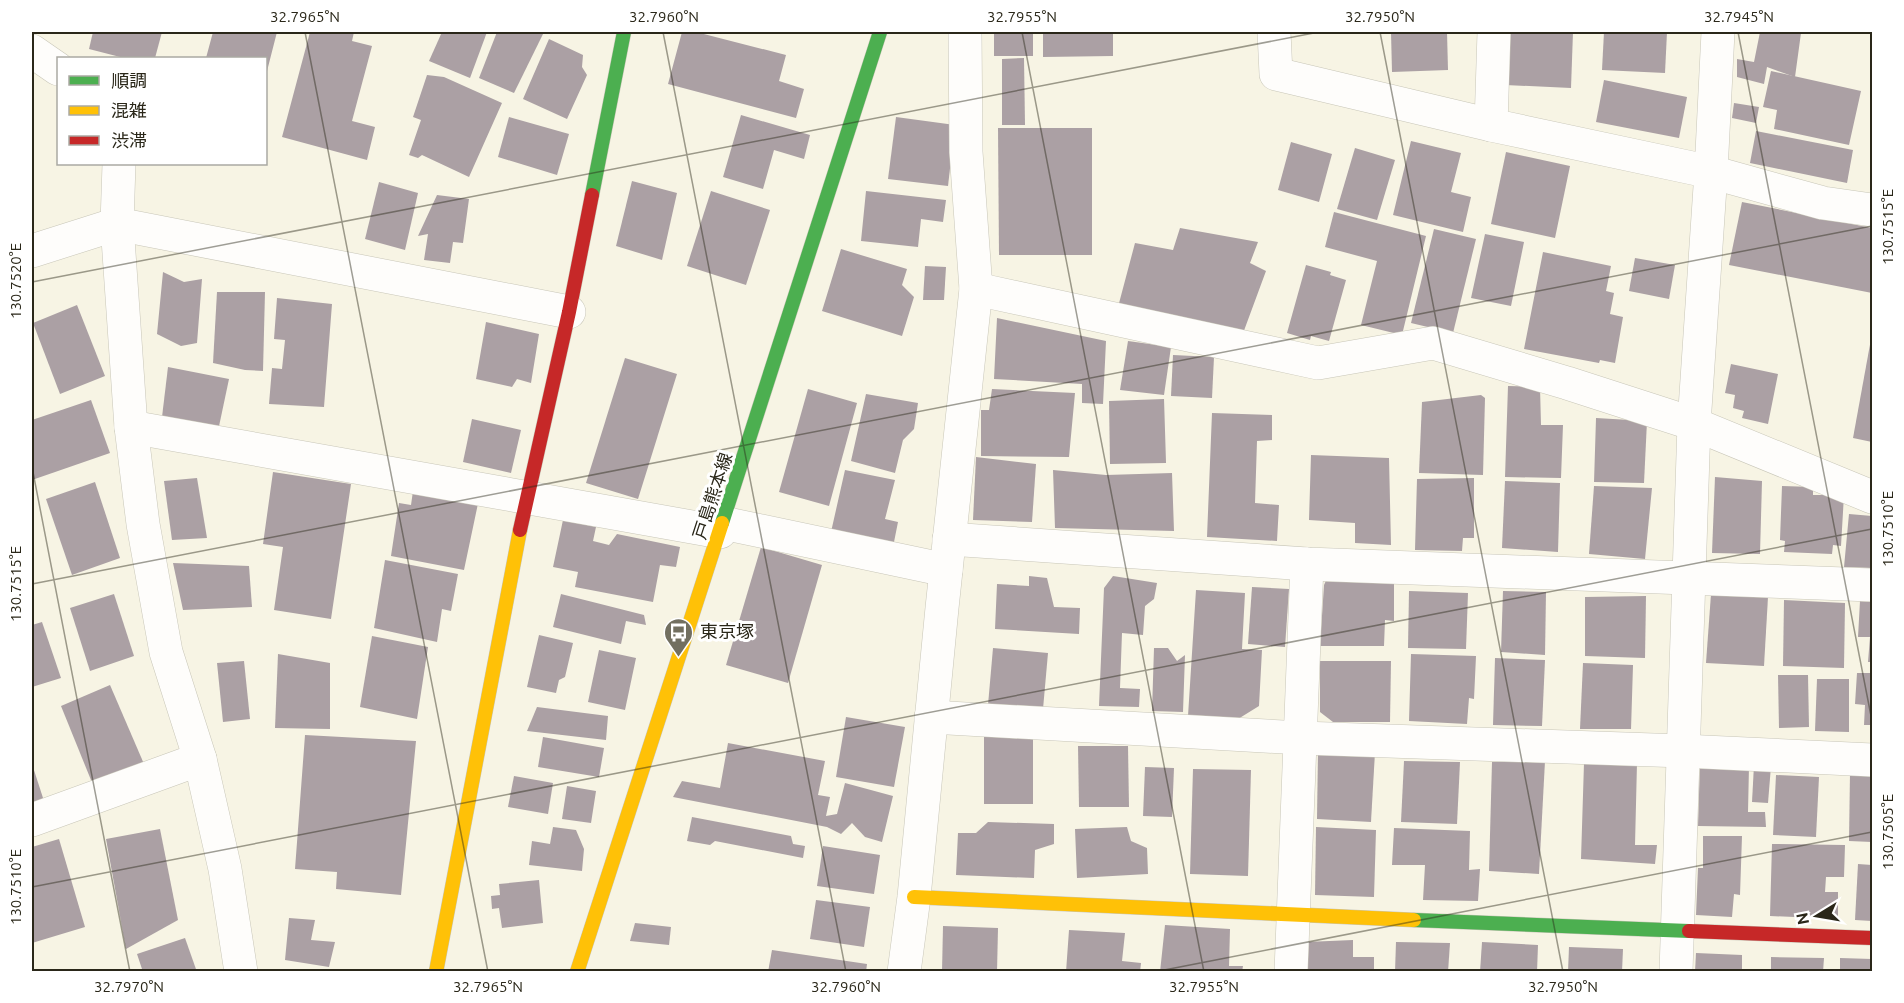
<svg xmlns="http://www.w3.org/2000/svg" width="1904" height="1003" font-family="Ubuntu,'Noto Sans JP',sans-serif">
	<rect width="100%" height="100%" fill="#f7f4e4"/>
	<!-- building -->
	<g fill="#aba0a4">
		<polygon points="93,32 162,32 155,58 124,58 89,49"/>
		<polygon points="213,32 277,32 266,75 266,58 206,58"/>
		<polygon points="310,32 354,32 352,41 372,46 352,121 375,127 367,160 282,137"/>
		<polygon points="442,32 487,32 470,78 429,61"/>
		<polygon points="497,32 544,32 514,93 479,78"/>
		<polygon points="682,32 696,32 786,55 779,81 804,89 796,118 668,84"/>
		<rect x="994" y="32" width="39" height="24"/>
		<polygon points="1043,32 1113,32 1113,56 1043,57"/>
		<polygon points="1391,32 1447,32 1448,70 1392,72"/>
		<polygon points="1507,32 1573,32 1571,88 1505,85"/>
		<polygon points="1604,32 1667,32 1665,73 1602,70"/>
		<polygon points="1760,32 1797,32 1801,33 1795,77 1767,67 1764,84 1737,77 1737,59 1754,62"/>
		<polygon points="549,39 583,55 582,67 587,75 567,119 523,99"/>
		<polygon points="1024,58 1025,125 1002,125 1002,59"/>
		<polygon points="1771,71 1861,91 1849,145 1774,129 1777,110 1763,107"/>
		<polygon points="427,75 444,77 502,103 469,177 422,155 418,158 409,155 421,120 413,117"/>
		<polygon points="1604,80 1687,97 1679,138 1596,122"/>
		<polygon points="1734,103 1759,107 1756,123 1732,118"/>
		<polygon points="741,115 810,135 804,159 774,150 763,189 723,177"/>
		<polygon points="509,117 569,134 557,175 498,157"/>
		<polygon points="896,117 955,125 948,186 888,179"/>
		<polygon points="998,128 1092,128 1092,255 999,255"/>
		<polygon points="1756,131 1853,150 1847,183 1750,163"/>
		<polygon points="1411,141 1461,153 1451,192 1471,197 1463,232 1393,215"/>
		<polygon points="1291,142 1332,154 1319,202 1278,190"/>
		<polygon points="1355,148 1395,160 1377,220 1337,209"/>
		<polygon points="1506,152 1570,166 1555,238 1491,224"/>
		<polygon points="632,181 677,193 662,260 616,246"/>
		<polygon points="379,182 418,193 405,250 365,239"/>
		<polygon points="711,191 770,210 746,285 687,266"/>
		<polygon points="866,191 946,200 943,222 921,219 918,247 861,241"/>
		<polygon points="437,195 469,199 463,243 453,242 450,263 424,260 428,234 418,236"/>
		<polygon points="1742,202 1872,228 1872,293 1729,265"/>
		<polygon points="1334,212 1426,236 1402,335 1361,325 1377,261 1325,247"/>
		<polygon points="1180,228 1258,242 1250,263 1266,271 1242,336 1118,307 1135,243 1173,250"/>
		<polygon points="1434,229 1476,239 1453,333 1411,323"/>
		<polygon points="1485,234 1524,242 1511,306 1471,298"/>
		<polygon points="841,249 907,269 902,285 914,297 902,336 822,311"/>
		<polygon points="1543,252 1611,266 1606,291 1614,293 1610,314 1623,317 1615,363 1600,360 1599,363 1524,349"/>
		<polygon points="1635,258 1675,265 1669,299 1629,291"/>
		<polygon points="1306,265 1331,272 1330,275 1346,280 1329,341 1311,336 1310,340 1287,333"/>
		<polygon points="925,266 946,267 944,300 923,300"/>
		<polygon points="163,272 184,282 202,279 197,343 181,346 157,334"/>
		<polygon points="217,292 265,292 263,371 245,370 213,363"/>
		<polygon points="277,298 332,304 324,407 269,404 272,368 282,369 285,340 274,339"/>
		<polygon points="77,305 105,376 60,394 33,323"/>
		<polygon points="997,318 1106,341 1103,404 1082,403 1082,384 994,379"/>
		<polygon points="486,322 539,334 531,383 517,379 512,387 476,379"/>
		<polygon points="1871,339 1872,339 1872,442 1853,438"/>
		<polygon points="1128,341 1171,347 1164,395 1120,390"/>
		<polygon points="1173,355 1214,357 1212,398 1171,396"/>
		<polygon points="625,358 677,374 638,499 586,483"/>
		<polygon points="1731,364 1778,374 1768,424 1742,418 1744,411 1733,408 1735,395 1725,393"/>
		<polygon points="168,367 229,379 218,431 162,417"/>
		<polygon points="1508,386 1540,387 1541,425 1563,425 1561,478 1505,477"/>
		<polygon points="808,389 857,403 829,506 779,492"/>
		<polygon points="992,389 1075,393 1069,457 981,456 981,410 989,410"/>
		<polygon points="866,394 918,403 914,429 903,440 895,473 851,461"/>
		<polygon points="1481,395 1485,398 1483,475 1419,473 1422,402"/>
		<polygon points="1164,399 1166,463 1110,464 1109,401"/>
		<polygon points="91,400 110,453 32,480 32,420"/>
		<polygon points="1212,413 1272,415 1272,440 1257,441 1255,503 1279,505 1277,541 1207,537"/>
		<polygon points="1596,418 1647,421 1644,483 1594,482"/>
		<polygon points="472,419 521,430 511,473 463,462"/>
		<polygon points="1311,455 1389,458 1391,545 1355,543 1355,523 1309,520"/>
		<polygon points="976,457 1036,464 1032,522 973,520"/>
		<polygon points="845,470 895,480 885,519 898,522 893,547 831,532"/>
		<polygon points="1053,470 1106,475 1172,473 1174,531 1055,528"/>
		<polygon points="273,472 351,484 331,619 274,610 283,547 263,544"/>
		<polygon points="1715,477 1762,481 1760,554 1712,553"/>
		<polygon points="197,478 207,538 172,540 164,481"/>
		<polygon points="1474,478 1474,538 1463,538 1462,551 1415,550 1417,479"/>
		<polygon points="1505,481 1560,483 1558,552 1502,548"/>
		<polygon points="95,482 120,558 72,575 46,499"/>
		<polygon points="1594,486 1652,488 1645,559 1589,554"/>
		<polygon points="1782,486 1813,487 1813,495 1844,495 1841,546 1833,545 1832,554 1784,552 1785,541 1780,540"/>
		<polygon points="413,491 480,494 464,570 391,556 399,503 411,505"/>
		<polygon points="1849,514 1872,516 1872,568 1844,567"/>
		<polygon points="563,520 596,527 593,541 609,545 617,534 680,547 676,567 660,565 653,602 575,587 578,572 553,567"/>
		<polygon points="761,547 822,565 788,683 726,665"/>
		<polygon points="385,560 458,574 451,611 442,609 437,642 374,628"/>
		<polygon points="173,563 249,566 252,607 183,610"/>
		<polygon points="1330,572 1394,573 1394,621 1385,620 1384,646 1320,646 1324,585"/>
		<polygon points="1029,576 1047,578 1054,607 1080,608 1079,634 995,629 997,584 1029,586"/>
		<polygon points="1113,576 1157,583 1154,599 1145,606 1143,635 1122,633 1120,688 1140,689 1139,707 1099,706 1104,588"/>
		<polygon points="1252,587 1289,589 1285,647 1248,644"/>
		<polygon points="1196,590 1245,593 1242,649 1262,650 1259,706 1238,719 1188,716"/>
		<polygon points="1409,591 1468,593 1466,649 1408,648"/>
		<polygon points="1503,591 1546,592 1545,655 1501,652"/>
		<polygon points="114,594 134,656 90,671 70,608"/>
		<polygon points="561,594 644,615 646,625 626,621 621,644 553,627"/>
		<polygon points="1711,594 1768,597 1764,666 1706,663"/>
		<polygon points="1646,596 1645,658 1585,656 1585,597"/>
		<polygon points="1784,600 1845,603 1844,668 1783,666"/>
		<polygon points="1860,601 1872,602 1872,662 1868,662 1870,637 1858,637"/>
		<polygon points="42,622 61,678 32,687 32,625"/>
		<polygon points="539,635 573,643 565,677 559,680 556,693 527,687"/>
		<polygon points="372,636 428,647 417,719 360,707"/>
		<polygon points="993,648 1048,653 1043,709 988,705"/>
		<polygon points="1154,648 1168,648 1177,661 1185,655 1183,712 1152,711"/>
		<polygon points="599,650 636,658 625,710 588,702"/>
		<polygon points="278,654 330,663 330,729 275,728"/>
		<polygon points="1411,654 1476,656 1474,699 1469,698 1467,724 1409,721"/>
		<polygon points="1495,658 1545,660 1542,726 1493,725"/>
		<polygon points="244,661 250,719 223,722 217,663"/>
		<polygon points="1320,661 1391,661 1390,722 1333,722 1320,712"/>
		<polygon points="1583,663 1633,665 1631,729 1580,729"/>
		<polygon points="1857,673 1872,673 1872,725 1864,725 1865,705 1855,704"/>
		<polygon points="1778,675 1808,675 1809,727 1779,728"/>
		<polygon points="1817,679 1849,679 1849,732 1815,731"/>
		<polygon points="110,685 144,764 93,785 61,706"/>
		<polygon points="537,707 608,716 606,740 527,731"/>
		<polygon points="846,717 905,727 894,787 836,777"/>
		<polygon points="305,735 416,741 401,895 336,889 337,872 295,869"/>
		<rect x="984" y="736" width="49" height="68"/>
		<polygon points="543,737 604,748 599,777 538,767"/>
		<polygon points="728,743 825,761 818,795 830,797 826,816 837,814 845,783 893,796 882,842 865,837 852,823 841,834 827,827 673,797 682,781 720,788"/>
		<polygon points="1078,746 1128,746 1129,807 1079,807"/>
		<polygon points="1318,752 1375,752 1371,822 1317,819"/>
		<polygon points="1404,761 1460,762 1457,824 1401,822"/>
		<polygon points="1545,761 1539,874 1489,871 1492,762"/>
		<polygon points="1584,763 1637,763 1635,845 1657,845 1655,864 1581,859"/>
		<polygon points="1700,763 1749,766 1748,812 1765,812 1766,827 1698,826"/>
		<polygon points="32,764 44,801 32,805"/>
		<polygon points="1754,765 1771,766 1768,803 1752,802"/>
		<polygon points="1145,767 1174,768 1172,817 1143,816"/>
		<polygon points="1193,769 1251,770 1248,876 1190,874"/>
		<polygon points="1850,773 1872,773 1872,842 1849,841"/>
		<polygon points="1776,775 1819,777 1816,837 1773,835"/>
		<polygon points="514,776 553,783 548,814 508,807"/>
		<polygon points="567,786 596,791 591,823 562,819"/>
		<polygon points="692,817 791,836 793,844 805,846 803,858 715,841 710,845 687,841"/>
		<polygon points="988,822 1054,824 1054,844 1035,850 1034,878 956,875 958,833 976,833"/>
		<polygon points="553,827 576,830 584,849 582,871 529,865 532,841 550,844"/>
		<polygon points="1127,827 1131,841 1147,848 1148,874 1077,878 1075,829"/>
		<polygon points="1316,827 1376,830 1374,897 1315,895"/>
		<polygon points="1394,828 1470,831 1469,870 1480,869 1478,901 1423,900 1425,865 1392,865"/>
		<polygon points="160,829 178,920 126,949 106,839"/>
		<polygon points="1703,836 1742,836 1740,895 1734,894 1732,917 1696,915 1698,868 1703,868"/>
		<polygon points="59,839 85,927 32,943 32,847"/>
		<polygon points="1772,844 1845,845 1844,877 1826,877 1825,892 1838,892 1838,919 1770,916"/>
		<polygon points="823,846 880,855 874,894 817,886"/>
		<polygon points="1858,864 1872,865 1872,921 1855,920"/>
		<polygon points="539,880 543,923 502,928 499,908 492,909 491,896 500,895 499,884"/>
		<polygon points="816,900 870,907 864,947 810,939"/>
		<polygon points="289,918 315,920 311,940 335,942 329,967 285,960"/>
		<polygon points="635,923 671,927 669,945 630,941"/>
		<polygon points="1165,925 1230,929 1229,966 1243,966 1242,972 1160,972"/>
		<polygon points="943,926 998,928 997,972 942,972"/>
		<polygon points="1069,930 1125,933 1122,961 1141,963 1140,972 1066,972"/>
		<polygon points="185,938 197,972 143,972 137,954"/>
		<polygon points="1353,940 1353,957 1374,957 1374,972 1305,972 1306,942"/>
		<polygon points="1396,942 1450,943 1448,972 1395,972"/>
		<polygon points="1482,942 1538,945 1537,972 1480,972"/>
		<polygon points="1569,947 1623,949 1622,972 1568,972"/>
		<polygon points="772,950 867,964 866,972 768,972"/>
		<polygon points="1696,953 1742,955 1742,972 1695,972"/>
		<polygon points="1771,957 1824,958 1823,972 1771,972"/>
		<polygon points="1840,958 1872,959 1872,972 1840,972"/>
	</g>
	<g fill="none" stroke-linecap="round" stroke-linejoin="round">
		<defs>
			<g id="street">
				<polyline points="1274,32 1276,74 1491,125 1711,172 1823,203 1872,210"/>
				<polyline points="32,51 58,69"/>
				<polyline points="1491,125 1494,32"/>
				<polyline points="119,164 117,224 131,427 143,524 166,652 200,759 225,869 241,972"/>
				<polyline points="32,251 117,224 569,312"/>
				<polyline points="976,289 1318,363 1433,343 1567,383 1694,424 1872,497"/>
				<polyline points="131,427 720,532"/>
				<polyline points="723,523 946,570"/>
				<polyline points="949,539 1307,564 1872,585"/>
				<polyline points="931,717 1301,738 1683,751 1872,760"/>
				<polyline points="32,820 200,759"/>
				<polyline points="904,972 914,897 942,608 976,289 966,152 965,32"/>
				<polyline points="1291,972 1307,564"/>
				<polyline points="1676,972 1694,424 1711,172 1718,32"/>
			</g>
			<g id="fast">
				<polyline points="592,195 624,32"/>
				<polyline points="722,523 880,32"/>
				<polyline points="1414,920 1689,931"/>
			</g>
			<g id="slow">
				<polyline points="914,897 1414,920"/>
				<polyline points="436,972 520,530"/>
				<polyline points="577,972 722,523"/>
			</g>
			<g id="jam">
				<polyline points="520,530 569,312 592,195"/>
				<polyline points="1689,931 1872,938"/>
			</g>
		</defs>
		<!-- street casing -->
		<use href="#street" stroke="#c8c6b8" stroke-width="34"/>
		<!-- fast casing -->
		<use href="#fast" stroke="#c8c6b8" stroke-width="15"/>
		<!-- slow casing -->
		<use href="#slow" stroke="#c8c6b8" stroke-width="15"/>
		<!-- jam casing -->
		<use href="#jam" stroke="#c8c6b8" stroke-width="15"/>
		<!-- street -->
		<use href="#street" stroke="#fefdfb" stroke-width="33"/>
		<!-- fast -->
		<use href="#fast" stroke="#4caf50" stroke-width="14"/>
		<!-- slow -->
		<use href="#slow" stroke="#ffc107" stroke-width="14"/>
		<!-- jam -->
		<use href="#jam" stroke="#c62828" stroke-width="14"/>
	</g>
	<!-- ticks -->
	<path fill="none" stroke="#2a2719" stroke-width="1.5" stroke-opacity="0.45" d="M305,32L488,972M663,32L846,972M1022,32L1204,972M1380,32L1563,972M1738,32L1872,721M32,282L1319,32M32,467L130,972M32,584L1872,226M32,887L1872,529M1154,972L1872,832"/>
	<!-- icons -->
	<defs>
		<symbol id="bus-pin" viewBox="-11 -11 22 30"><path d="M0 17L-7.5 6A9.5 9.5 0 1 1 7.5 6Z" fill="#726f60" stroke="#fff"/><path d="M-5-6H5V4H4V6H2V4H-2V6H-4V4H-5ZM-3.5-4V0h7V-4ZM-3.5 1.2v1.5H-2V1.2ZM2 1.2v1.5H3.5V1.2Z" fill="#fff"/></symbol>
	</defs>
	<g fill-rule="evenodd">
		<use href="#bus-pin" x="662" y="616" width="33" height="45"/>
	</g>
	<g text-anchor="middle" stroke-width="6" stroke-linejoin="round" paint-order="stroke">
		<!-- street labels -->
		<g font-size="18" fill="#2a2719" stroke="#fff">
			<text transform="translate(713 496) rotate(-72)" y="6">戸島熊本線</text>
		</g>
		<!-- poi labels -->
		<g font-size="18" fill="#2a2719" stroke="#fff" text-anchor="start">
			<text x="700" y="638">東京塚</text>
		</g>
	</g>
	<!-- border -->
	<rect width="1904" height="1003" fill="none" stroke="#ffffff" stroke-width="66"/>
	<!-- legend -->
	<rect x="57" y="57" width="210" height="108" fill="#ffffff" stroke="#aaa9a3" stroke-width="1.5"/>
	<rect x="69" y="76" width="30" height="9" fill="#4caf50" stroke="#aaa9a3" stroke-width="1.5"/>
	<text x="111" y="87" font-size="18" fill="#2a2719">順調</text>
	<rect x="69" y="106" width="30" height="9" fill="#ffc107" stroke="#aaa9a3" stroke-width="1.5"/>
	<text x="111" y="117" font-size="18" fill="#2a2719">混雑</text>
	<rect x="69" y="136" width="30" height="9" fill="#c62828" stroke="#aaa9a3" stroke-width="1.5"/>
	<text x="111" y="147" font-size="18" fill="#2a2719">渋滞</text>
	<!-- north arrow -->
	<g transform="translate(1817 916) rotate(259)" stroke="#ffffff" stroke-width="4.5" paint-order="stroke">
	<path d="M0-4.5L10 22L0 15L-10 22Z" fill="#2a2719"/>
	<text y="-9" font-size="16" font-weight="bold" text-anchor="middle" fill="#2a2719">N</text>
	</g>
	<rect x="33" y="33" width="1838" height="937" fill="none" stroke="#2a2719" stroke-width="2"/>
	<g font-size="15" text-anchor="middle" fill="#2a2719">
		<text x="305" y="22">32.7965°N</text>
		<text x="664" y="22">32.7960°N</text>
		<text x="1022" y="22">32.7955°N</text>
		<text x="1380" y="22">32.7950°N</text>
		<text x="1739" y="22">32.7945°N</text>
		<text transform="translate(1888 227) rotate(-90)" y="5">130.7515°E</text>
		<text transform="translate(16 281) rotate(-90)" y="5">130.7520°E</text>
		<text transform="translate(1888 529) rotate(-90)" y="5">130.7510°E</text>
		<text transform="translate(16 584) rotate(-90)" y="5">130.7515°E</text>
		<text transform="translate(1888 832) rotate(-90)" y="5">130.7505°E</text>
		<text transform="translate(16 887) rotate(-90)" y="5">130.7510°E</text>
		<text x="129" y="992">32.7970°N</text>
		<text x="488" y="992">32.7965°N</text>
		<text x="846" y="992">32.7960°N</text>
		<text x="1204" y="992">32.7955°N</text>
		<text x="1563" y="992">32.7950°N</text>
	</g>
</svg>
